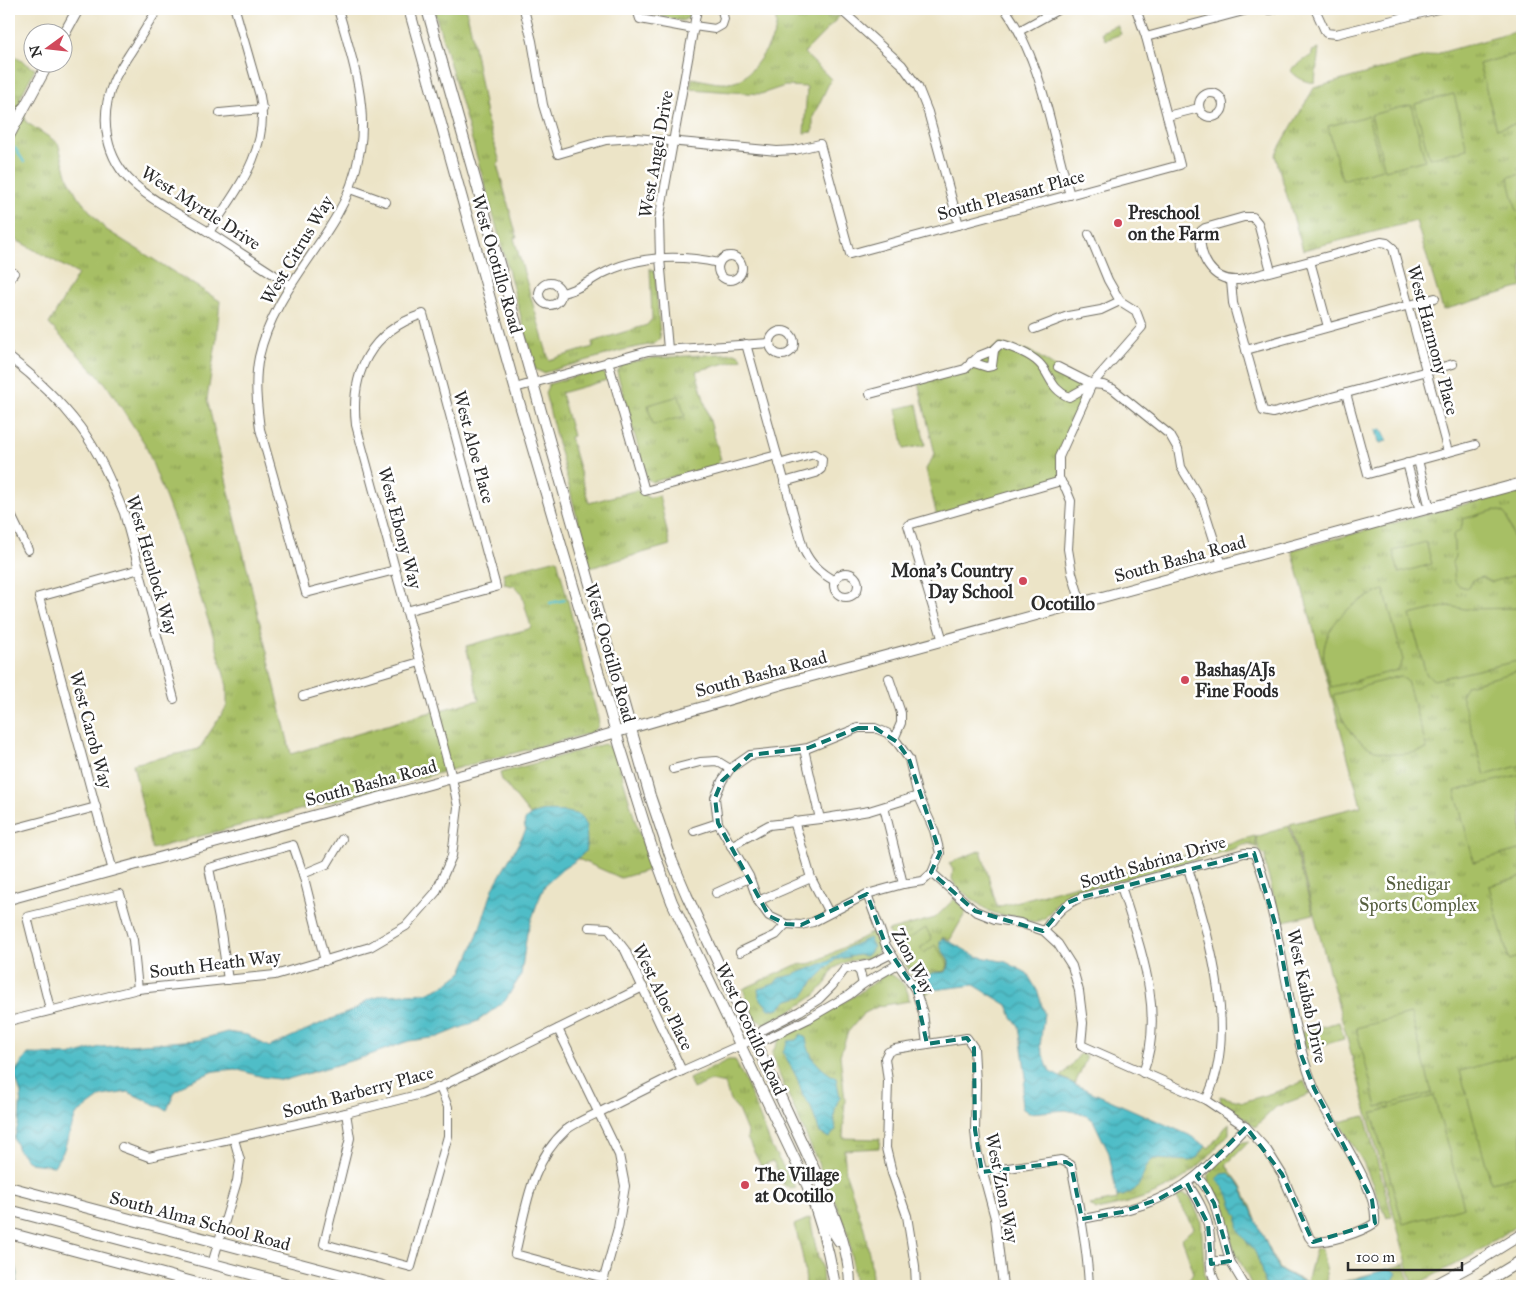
<svg xmlns="http://www.w3.org/2000/svg" width="1531" height="1295" font-family="'IM FELL Great Primer',serif">
	<defs>
		<pattern id="grass-tufts" width="24" height="20" patternUnits="userSpaceOnUse" patternTransform="scale(1.25)"><rect width="24" height="20" fill="#a7bf65"/><path d="M3 7l-1-3M5 7V3M7 7l1-3M15 17l-1-3M17 17v-4M19 17l1-3" fill="none" stroke="#889b53"/></pattern>
		<pattern id="water-waves" width="16" height="10" patternUnits="userSpaceOnUse" patternTransform="scale(1.25)"><rect width="16" height="10" fill="#4fbdc7"/><path d="M0 5q4-4 8 0t8 0" fill="none" stroke="#429aa2"/></pattern>
	</defs>
	<rect width="100%" height="100%" fill="#fff"/>
	<filter id="ink" filterUnits="userSpaceOnUse"><feTurbulence type="fractalNoise" baseFrequency=".02" numOctaves="2"/><feDisplacementMap in="SourceGraphic" scale="10" xChannelSelector="R" yChannelSelector="G"/><feConvolveMatrix kernelMatrix="1 2 1 2 8 2 1 2 1" color-interpolation-filters="sRGB"/></filter>
	<filter id="wash" filterUnits="userSpaceOnUse"><feTurbulence type="fractalNoise" baseFrequency=".0096" numOctaves="4" result="noise"/><feDisplacementMap in="SourceGraphic" scale="20" xChannelSelector="R" yChannelSelector="G"/><feGaussianBlur stdDeviation="1.12" result="paint"/><feColorMatrix in="noise" values="0 0 0 0 0 0 0 0 0 0 0 0 0 0 0 0 0 1.4 0 .05"/><feComposite in="paint" operator="in"/></filter>
	<g filter="url(#wash)">
		<rect width="100%" height="100%" fill="#ece4c7"/>
		<!-- grass -->
		<g fill="url(#grass-tufts)" stroke="#697548">
			<polygon points="434,9 466,9 471,30 487,120 500,162 497,164 517,237 514,238 549,360 593,347 592,342 647,325 652,319 650,268 655,272 660,338 654,344 623,350 543,373 535,369 489,199"/>
			<polygon points="643,9 691,9 690,17 682,21 645,13"/>
			<path d="M775,9H812L819,16H840L804,53L831,79L813,117V132L804,133L807,87L785,86L761,94L690,89L692,78C708,81 723,86 738,81C750,77 774,41 776,28C777,22 775,15 775,9Z"/>
			<polygon points="1522,30 1522,287 1443,310 1416,221 1303,250 1275,155 1314,88"/>
			<path d="M1319,49L1315,82C1307,84 1296,77 1291,71L1292,68L1312,55V51Z"/>
			<path d="M9,53L35,69L20,98L26,122L58,143L68,178L78,197L105,229L220,301L216,343L207,399L291,754L420,715L479,700L466,646L528,629L531,627L521,592L514,586L504,584L505,580L503,573L557,559L598,718C600,726 597,730 590,733L152,849L133,764L199,749L227,706V686L214,638L181,538L145,444L106,384L49,324L78,274L9,236Z"/>
			<polygon points="1000,344 1030,351 1057,368 1092,385 1059,457 1061,481 937,517 926,469 935,454 918,382 965,369"/>
			<polygon points="735,353 741,356 742,359 696,371 721,460 718,461 719,465 652,482 647,479 617,372 622,364 653,358"/>
			<polygon points="598,370 604,373 607,380 561,393 573,436 570,437 589,503 637,490 649,498 659,495 670,545 590,568 545,393 549,384"/>
			<polygon points="1522,489 1522,1222 1471,1256 1413,1286 1290,824 1361,806 1292,550"/>
			<polygon points="604,744 615,751 635,820 652,869 621,878 578,859 585,852 533,813 530,815 502,780 500,773"/>
			<polygon points="1289,826 1313,914 1281,922 1266,868 1265,856 1259,850 1256,837"/>
			<path d="M1255,836L1257,848C1248,843 1243,844 1234,849L1070,894L1057,904L1044,919L1034,922L1016,916L1000,915L987,910L956,887L952,879L953,870L949,863L981,850L997,907Z"/>
			<path d="M954,899L967,910L950,940L943,937L940,941C939,955 955,957 946,972L933,973L929,983L933,990L924,995L895,947L888,931L935,918Z"/>
			<polygon points="873,932 881,944 878,953 867,959 848,961 833,969 826,983 814,996 796,1008 765,1024 755,1019 743,989 796,965 813,963"/>
			<path d="M888,973C900,979 909,987 909,1001L879,1006L863,1014L848,1032L840,1055L845,1100L843,1138L880,1139L879,1148L844,1150L846,1174L864,1228L870,1258L873,1286H855L849,1239L843,1220L779,1074L772,1053L780,1038L856,995Z"/>
			<polygon points="1339,1022 1344,1039 1306,1049 1301,1032"/>
			<polygon points="1081,1053 1087,1057 1075,1084 1061,1077"/>
			<polygon points="728,1060 735,1060 747,1085 772,1148 796,1188 791,1189 783,1184 773,1161 761,1166 747,1138 748,1134 738,1110 730,1101 725,1084 711,1081 693,1089 689,1079"/>
			<polygon points="1304,1081 1310,1094 1276,1107 1255,1127 1239,1113 1221,1103 1220,1096 1243,1102 1288,1088"/>
			<polygon points="1365,1116 1392,1216 1387,1218 1363,1162 1339,1122"/>
			<path d="M1229,1123V1134C1218,1145 1208,1158 1196,1168C1168,1193 1132,1203 1096,1210L1090,1205L1117,1200V1197L1125,1195L1150,1161L1154,1159L1198,1157L1206,1146L1209,1148Z"/>
			<polygon points="1250,1141 1226,1165 1242,1187 1251,1206 1258,1226 1279,1269 1307,1282 1316,1248 1322,1248 1328,1286 1405,1264 1410,1284 1407,1286 1252,1286 1233,1247 1220,1199 1209,1181 1209,1174 1238,1143"/>
			<polygon points="1184,1194 1191,1198 1201,1222 1205,1277 1212,1286 1191,1286 1185,1282 1194,1273 1182,1238 1194,1228 1176,1196"/>
			<path d="M810,1218L818,1258L822,1266L823,1286H806C805,1265 801,1246 794,1225Z"/>
		</g>
		<!-- pitch -->
		<g fill="#a7bf65" stroke="#697548">
			<polygon points="1117,25 1121,34 1105,40 1101,32"/>
			<polygon points="1519,53 1522,65 1522,122 1497,129 1479,64"/>
			<polygon points="1454,94 1467,149 1429,158 1415,104"/>
			<polygon points="1411,105 1425,160 1385,170 1371,115"/>
			<polygon points="1368,116 1382,169 1342,180 1328,126"/>
			<polygon points="1522,174 1522,210 1517,212 1508,177"/>
			<polygon points="679,396 685,416 653,425 648,405"/>
			<polygon points="917,404 925,445 904,449 896,409"/>
			<path d="M1495,510L1503,512L1507,517L1522,565L1516,575L1492,582L1482,577L1473,580L1469,588C1449,586 1457,577 1452,563L1455,556C1453,549 1455,543 1453,535L1461,529L1463,519Z"/>
			<polygon points="1426,542 1432,564 1399,573 1393,551"/>
			<path d="M1384,590L1403,660L1398,670L1331,687C1328,675 1322,662 1324,649C1329,618 1357,599 1384,590Z"/>
			<polygon points="1448,606 1465,609 1522,608 1522,660 1434,680 1426,674 1410,615"/>
			<polygon points="1522,670 1522,765 1485,775 1461,695 1467,685"/>
			<path d="M1400,676L1407,681L1427,749C1377,765 1348,743 1333,695Z"/>
			<polygon points="1522,774 1522,849 1474,862 1455,791"/>
			<polygon points="1522,877 1522,956 1509,960 1489,886"/>
			<path d="M926,928L932,939L920,948L924,953L935,945C939,952 953,963 945,970C942,973 937,971 933,970L925,975L919,966L912,970L897,946Z"/>
			<polygon points="1411,1014 1432,1093 1377,1107 1356,1028"/>
			<polygon points="1522,1054 1522,1174 1491,1182 1460,1071"/>
			<polygon points="1434,1096 1464,1207 1403,1224 1372,1113"/>
		</g>
		<!-- water -->
		<g fill="url(#water-waves)" stroke="#3d7479">
			<polygon points="1382,429 1387,439 1386,441 1381,443 1379,442 1376,430"/>
			<path d="M545,811L567,812L580,815L586,826L587,842L585,852L575,861L563,869L545,885L537,904L527,933L521,975L505,1001L478,1021L438,1037L409,1041L364,1057L285,1080L263,1077L235,1069L215,1071L189,1081L175,1092L167,1110L128,1092L102,1096L76,1115L63,1152L54,1166L30,1163L18,1150L14,1139L19,1121L21,1094L14,1073L28,1054L72,1055L100,1047L198,1040L227,1032L247,1035L269,1047L324,1022L354,1010L368,1000L385,995L426,993L445,985L462,972L476,939L494,886L526,830C519,817 535,813 545,811Z"/>
			<polygon points="869,938 874,947 866,956 858,955 835,960 814,981 804,996 788,1000 779,1009 769,1009 759,997 758,989 774,984 779,978 793,975 829,961 849,947"/>
			<path d="M943,938L976,956L1006,962L1027,973L1038,992L1044,1013L1040,1047L1050,1072L1076,1085L1189,1135L1206,1146L1198,1157L1190,1161L1154,1159C1137,1169 1150,1191 1117,1197L1109,1153L1093,1120L1083,1114L1066,1110L1029,1113L1022,1108L1021,1097L1026,1077L1019,1026L1012,1017L1007,1005L974,985L933,990L927,977L933,973L946,972C956,957 939,955 940,941Z"/>
			<path d="M801,1034L806,1038C809,1058 819,1068 836,1078L840,1097C833,1109 834,1117 836,1130L829,1138L820,1133L810,1105L803,1096L797,1078L783,1052L788,1041L796,1040Z"/>
			<path d="M1229,1173L1235,1179L1241,1187L1278,1269L1307,1283L1324,1286H1267L1265,1285C1262,1275 1260,1263 1256,1254C1248,1238 1236,1239 1238,1216C1232,1208 1232,1200 1227,1192C1225,1187 1219,1185 1217,1179L1222,1174Z"/>
			<polygon points="9,1262 16,1266 18,1274 16,1286 9,1286"/>
			<polygon points="1391,1268 1397,1273 1392,1282 1372,1286 1331,1286"/>
		</g>
		<g fill="none" stroke-linecap="round" stroke-linejoin="round">
			<!-- stream -->
			<g stroke="#4fbdc7" stroke-width="2.5">
				<polyline points="15,148 24,162"/>
				<polyline points="550,603 565,600"/>
			</g>
		</g>
	</g>
	<g filter="url(#ink)">
		<g fill="none" stroke-linecap="round" stroke-linejoin="round">
			<defs>
				<g id="street">
					<path d="M158,9C149,22 141,37 132,50C125,61 117,72 113,83C99,118 105,159 134,184C155,203 183,216 207,231C235,249 262,267 290,285"/>
					<path d="M338,9C351,54 368,103 360,150C356,173 349,195 337,215C310,262 271,302 259,357C254,381 257,405 260,429L306,593L395,570"/>
					<polyline points="524,9 532,41 543,105 558,154 606,140 636,138 777,151 795,150 820,144 850,254 1180,165 1146,37 1136,9"/>
					<polyline points="637,9 640,19 694,29"/>
					<polyline points="840,9 902,65 918,87 928,112 959,225"/>
					<path d="M1005,9C1043,62 1051,133 1070,195"/>
					<polyline points="1315,9 1326,33 1336,34 1438,9"/>
					<polyline points="1269,10 1274,9"/>
					<polyline points="694,26 715,29 722,25 724,19 722,10 719,9"/>
					<polyline points="1019,31 1059,9"/>
					<polyline points="1146,37 1251,9"/>
					<circle cx="1211" cy="105" r="12"/>
					<polyline points="220,113 263,109"/>
					<polyline points="1167,116 1199,108"/>
					<polyline points="350,189 386,202"/>
					<path d="M209,232C236,191 271,149 260,96L235,9"/>
					<circle cx="730" cy="268" r="12"/>
					<polyline points="1310,261 1328,327"/>
					<path d="M1271,271L1258,223L1253,217H1244L1205,228L1201,231C1198,256 1211,282 1239,280L1381,242L1387,243L1393,248L1448,452"/>
					<polyline points="9,279 14,273"/>
					<polyline points="1231,281 1233,303 1263,411 1273,413 1453,364"/>
					<circle cx="550" cy="294" r="11"/>
					<path d="M561,293C577,291 591,279 606,272C642,255 681,255 719,263"/>
					<polyline points="1034,329 1068,316 1101,310 1120,301"/>
					<circle cx="782" cy="343" r="12"/>
					<path d="M746,344L803,548C810,564 820,573 835,581"/>
					<polyline points="668,349 660,258 659,220 697,9"/>
					<polyline points="1246,350 1435,298"/>
					<path d="M9,357C35,377 60,401 80,427C99,452 112,484 124,513L174,699"/>
					<polyline points="608,361 645,491 777,455"/>
					<polyline points="971,362 987,367 992,366 994,350"/>
					<polyline points="1058,367 1092,384 1103,385 1113,389 1170,435 1178,449 1181,467 1202,502 1222,565"/>
					<polyline points="515,388 648,351 770,343"/>
					<polyline points="1346,393 1368,474 1475,445"/>
					<path d="M870,394L965,369L979,356L994,350L1000,344C1011,346 1031,355 1039,363C1051,375 1050,389 1069,397L1092,384"/>
					<polyline points="1418,460 1430,509"/>
					<polyline points="1407,463 1420,511"/>
					<polyline points="779,464 814,454 822,459 821,469 816,473 784,482"/>
					<polyline points="9,511 28,550"/>
					<circle cx="846" cy="585" r="12"/>
					<polyline points="1081,603 1072,573 1068,549 1071,501 1066,489 1059,479 1059,457 1092,384 1142,327 1136,311 1120,301 1108,280 1089,234"/>
					<polyline points="943,641 908,525 1061,481"/>
					<polyline points="889,678 901,713 901,723 894,739"/>
					<polyline points="303,696 420,662"/>
					<polygon points="858,728 875,728 887,733 897,742 909,759 917,792 934,830 940,853 932,873 923,881 903,884 867,894 813,922 801,925 786,924 769,916 758,901 749,876 718,823 715,798 722,781 730,769 750,755 789,751 808,748"/>
					<polyline points="804,749 820,819"/>
					<polyline points="673,769 700,762 717,761 730,769"/>
					<polyline points="884,807 903,884"/>
					<polyline points="794,821 811,878 829,913"/>
					<polyline points="9,830 96,807"/>
					<polyline points="694,831 718,823"/>
					<polyline points="731,846 769,825 820,819 869,811 918,796"/>
					<path d="M1188,868C1208,935 1240,1033 1206,1100"/>
					<polyline points="113,871 39,597 140,569"/>
					<path d="M932,873L975,911L995,919L1020,923L1044,931L1058,944L1072,966L1079,991L1083,1023L1081,1045L1206,1100L1246,1127L1267,1150L1282,1174L1309,1237L1313,1242C1331,1242 1360,1233 1375,1223C1379,1185 1327,1122 1313,1085C1290,1027 1286,964 1270,904C1266,886 1262,869 1254,853H1244L1082,897C1061,906 1056,914 1044,931"/>
					<polyline points="303,874 327,864 342,839"/>
					<path d="M1121,886C1139,945 1166,1012 1143,1073"/>
					<polyline points="716,893 749,878"/>
					<polyline points="867,894 886,946 915,989 923,1013 927,1044"/>
					<polyline points="758,901 811,878"/>
					<polyline points="589,927 608,928 625,950 682,1071"/>
					<polyline points="740,952 776,935 786,924"/>
					<polyline points="854,966 860,972 863,984"/>
					<polyline points="228,980 219,919 209,868 293,845 303,874 325,961"/>
					<polyline points="50,1009 27,917 120,894 133,940 138,989"/>
					<path d="M9,1021L138,989L275,975L370,947L406,926L436,892L452,856L458,807L452,778C420,660 388,543 356,425C350,372 371,331 423,314L496,587L406,611"/>
					<path d="M558,1029L619,1155L625,1186L618,1228L604,1278L515,1254C526,1209 530,1162 566,1130C576,1122 592,1116 604,1110L682,1071L754,1039L763,1030L800,1011L819,999L832,986L845,969L871,964L891,954"/>
					<polyline points="754,1039 767,1039 808,1019 849,995 863,984 898,964"/>
					<polyline points="346,1113 350,1138 324,1244 411,1267 448,1136 448,1107 440,1087"/>
					<polyline points="122,1147 149,1157 346,1113 421,1094 440,1087 643,987"/>
					<path d="M982,1172L1061,1160L1071,1165C1079,1206 1087,1245 1089,1286"/>
					<polyline points="1197,1176 1207,1189 1214,1203 1230,1261 1245,1286"/>
					<path d="M1187,1183C1199,1200 1208,1216 1210,1237C1212,1254 1207,1271 1218,1286"/>
					<path d="M1082,1219C1122,1212 1164,1203 1196,1176C1214,1161 1230,1143 1246,1127"/>
					<polyline points="212,1264 237,1181 240,1160 234,1139"/>
					<polyline points="1211,1264 1215,1261 1230,1261"/>
					<polyline points="916,1286 915,1266 907,1216 892,1173 886,1148 888,1081 885,1058 888,1052 895,1049 967,1038 974,1048 976,1083 975,1130 977,1151 995,1218 1003,1286"/>
				</g>
				<g id="secondary">
					<path d="M409,9L515,388L620,746L651,845L672,902L807,1185C820,1218 829,1251 835,1286"/>
					<path d="M427,9L650,796L672,861L687,896L822,1186C835,1218 850,1251 850,1286"/>
					<polyline points="62,38 78,9"/>
					<polyline points="9,136 49,62"/>
					<polyline points="9,899 565,747 786,683 1522,483"/>
					<polyline points="9,1187 383,1286"/>
					<polyline points="823,1207 832,1230 839,1241"/>
					<polyline points="9,1210 296,1286"/>
					<polyline points="9,1233 208,1286"/>
					<polyline points="1433,1286 1472,1265 1522,1234"/>
					<polyline points="1479,1286 1522,1260"/>
				</g>
			</defs>
			<!-- street casing -->
			<use href="#street" stroke="#6f6c62" stroke-width="10"/>
			<!-- secondary casing -->
			<use href="#secondary" stroke="#6f6c62" stroke-width="12"/>
			<!-- street -->
			<use href="#street" stroke="#fff" stroke-width="8"/>
			<!-- secondary -->
			<use href="#secondary" stroke="#fff" stroke-width="10"/>
		</g>
	</g>
	<!-- marked area -->
	<path fill="none" stroke="#0f766e" stroke-width="4" stroke-dasharray="10 6" stroke-linejoin="round" d="M858,728H875L897,742L909,759L940,853L931,872L975,911L1043,931L1067,903L1082,897L1254,853L1277,930L1300,1052L1314,1088L1372,1200L1375,1223L1313,1242L1282,1174L1246,1127L1197,1176L1214,1203L1230,1261L1211,1264L1208,1224L1187,1183L1159,1199L1122,1212L1082,1219L1071,1165L1066,1162L982,1172L975,1130L974,1048L967,1038L927,1044L915,989L886,946L867,894L801,925L786,924L769,916L718,823L715,798L722,781L750,755L808,748Z"/>
	<!-- markers -->
	<g fill="#d1495b" stroke="#fff" stroke-width="2">
		<circle cx="1118" cy="223" r="5"/>
		<circle cx="1023" cy="581" r="5"/>
		<circle cx="1185" cy="680" r="5"/>
		<circle cx="745" cy="1185" r="5"/>
	</g>
	<g text-anchor="middle" stroke-width="5" stroke-linejoin="round" paint-order="stroke">
		<!-- street labels -->
		<g font-size="18" fill="#2b2b2b" stroke="#fff">
			<text transform="translate(656 154) rotate(-80)" y="6">West Angel Drive</text>
			<text transform="translate(1011 195) rotate(-15)" y="6">South Pleasant Place</text>
			<text transform="translate(201 208) rotate(33)" y="6">West Myrtle Drive</text>
			<text transform="translate(297 250) rotate(-59)" y="6">West Citrus Way</text>
			<text transform="translate(497 264) rotate(74)" y="6">West Ocotillo Road</text>
			<text transform="translate(1433 340) rotate(75)" y="6">West Harmony Place</text>
			<text transform="translate(474 447) rotate(75)" y="6">West Aloe Place</text>
			<text transform="translate(400 528) rotate(75)" y="6">West Ebony Way</text>
			<text transform="translate(1180 559) rotate(-15)" y="6">South Basha Road</text>
			<text transform="translate(152 565) rotate(74)" y="6">West Hemlock Way</text>
			<text transform="translate(610 653) rotate(74)" y="6">West Ocotillo Road</text>
			<text transform="translate(761 674) rotate(-15)" y="6">South Basha Road</text>
			<text transform="translate(91 730) rotate(75)" y="6">West Carob Way</text>
			<text transform="translate(371 783) rotate(-15)" y="6">South Basha Road</text>
			<text transform="translate(1153 862) rotate(-16)" y="6">South Sabrina Drive</text>
			<text transform="translate(913 961) rotate(62)" y="6">Zion Way</text>
			<text transform="translate(215 964) rotate(-7)" y="6">South Heath Way</text>
			<text transform="translate(1307 996) rotate(78)" y="6">West Kaibab Drive</text>
			<text transform="translate(663 997) rotate(64)" y="6">West Aloe Place</text>
			<text transform="translate(751 1029) rotate(65)" y="6">West Ocotillo Road</text>
			<text transform="translate(358 1092) rotate(-15)" y="6">South Barberry Place</text>
			<text transform="translate(1002 1188) rotate(79)" y="6">West Zion Way</text>
			<text transform="translate(200 1221) rotate(15)" y="6">South Alma School Road</text>
		</g>
		<!-- poi labels -->
		<g font-size="18" font-weight="bold" fill="#2b2b2b" stroke="#fff" text-anchor="start">
			<text x="1128" y="219">Preschool<tspan x="1128" dy="21">on the Farm</tspan></text>
			<text x="1013" y="577" text-anchor="end">Mona's Country<tspan x="1013" dy="21">Day School</tspan></text>
			<text x="1195" y="676">Bashas/AJs<tspan x="1195" dy="21">Fine Foods</tspan></text>
			<text x="755" y="1181">The Village<tspan x="755" dy="21">at Ocotillo</tspan></text>
		</g>
		<!-- park labels -->
		<g font-size="18" fill="#565f3f" stroke="#fff">
			<text x="1418" y="890">Snedigar<tspan x="1418" dy="21">Sports Complex</tspan></text>
		</g>
		<!-- neighbourhood labels -->
		<g font-size="19" font-weight="bold" fill="#2b2b2b" stroke="#fff">
			<text x="1063" y="610">Ocotillo</text>
		</g>
	</g>
	<!-- margin -->
	<rect width="1531" height="1295" fill="none" stroke="#fff" stroke-width="30"/>
	<!-- north arrow -->
	<g transform="translate(48 48) rotate(255)"><circle r="24" fill="#ffffff" stroke="#aaaaaa"/>
	<path d="M0-4L9 19L0 12L-9 19Z" fill="#d1495b"/>
	<text y="-8" font-size="14" font-weight="bold" text-anchor="middle" fill="#2b2b2b">N</text>
	</g>
	<!-- scale -->
	<path d="M1348 1262v8h114v-8" fill="none" stroke="#2b2b2b" stroke-width="2.5"/>
	<text x="1356" y="1262" font-size="15" fill="#2b2b2b" stroke="#ffffff" stroke-width="4" paint-order="stroke">100 m</text>
</svg>
